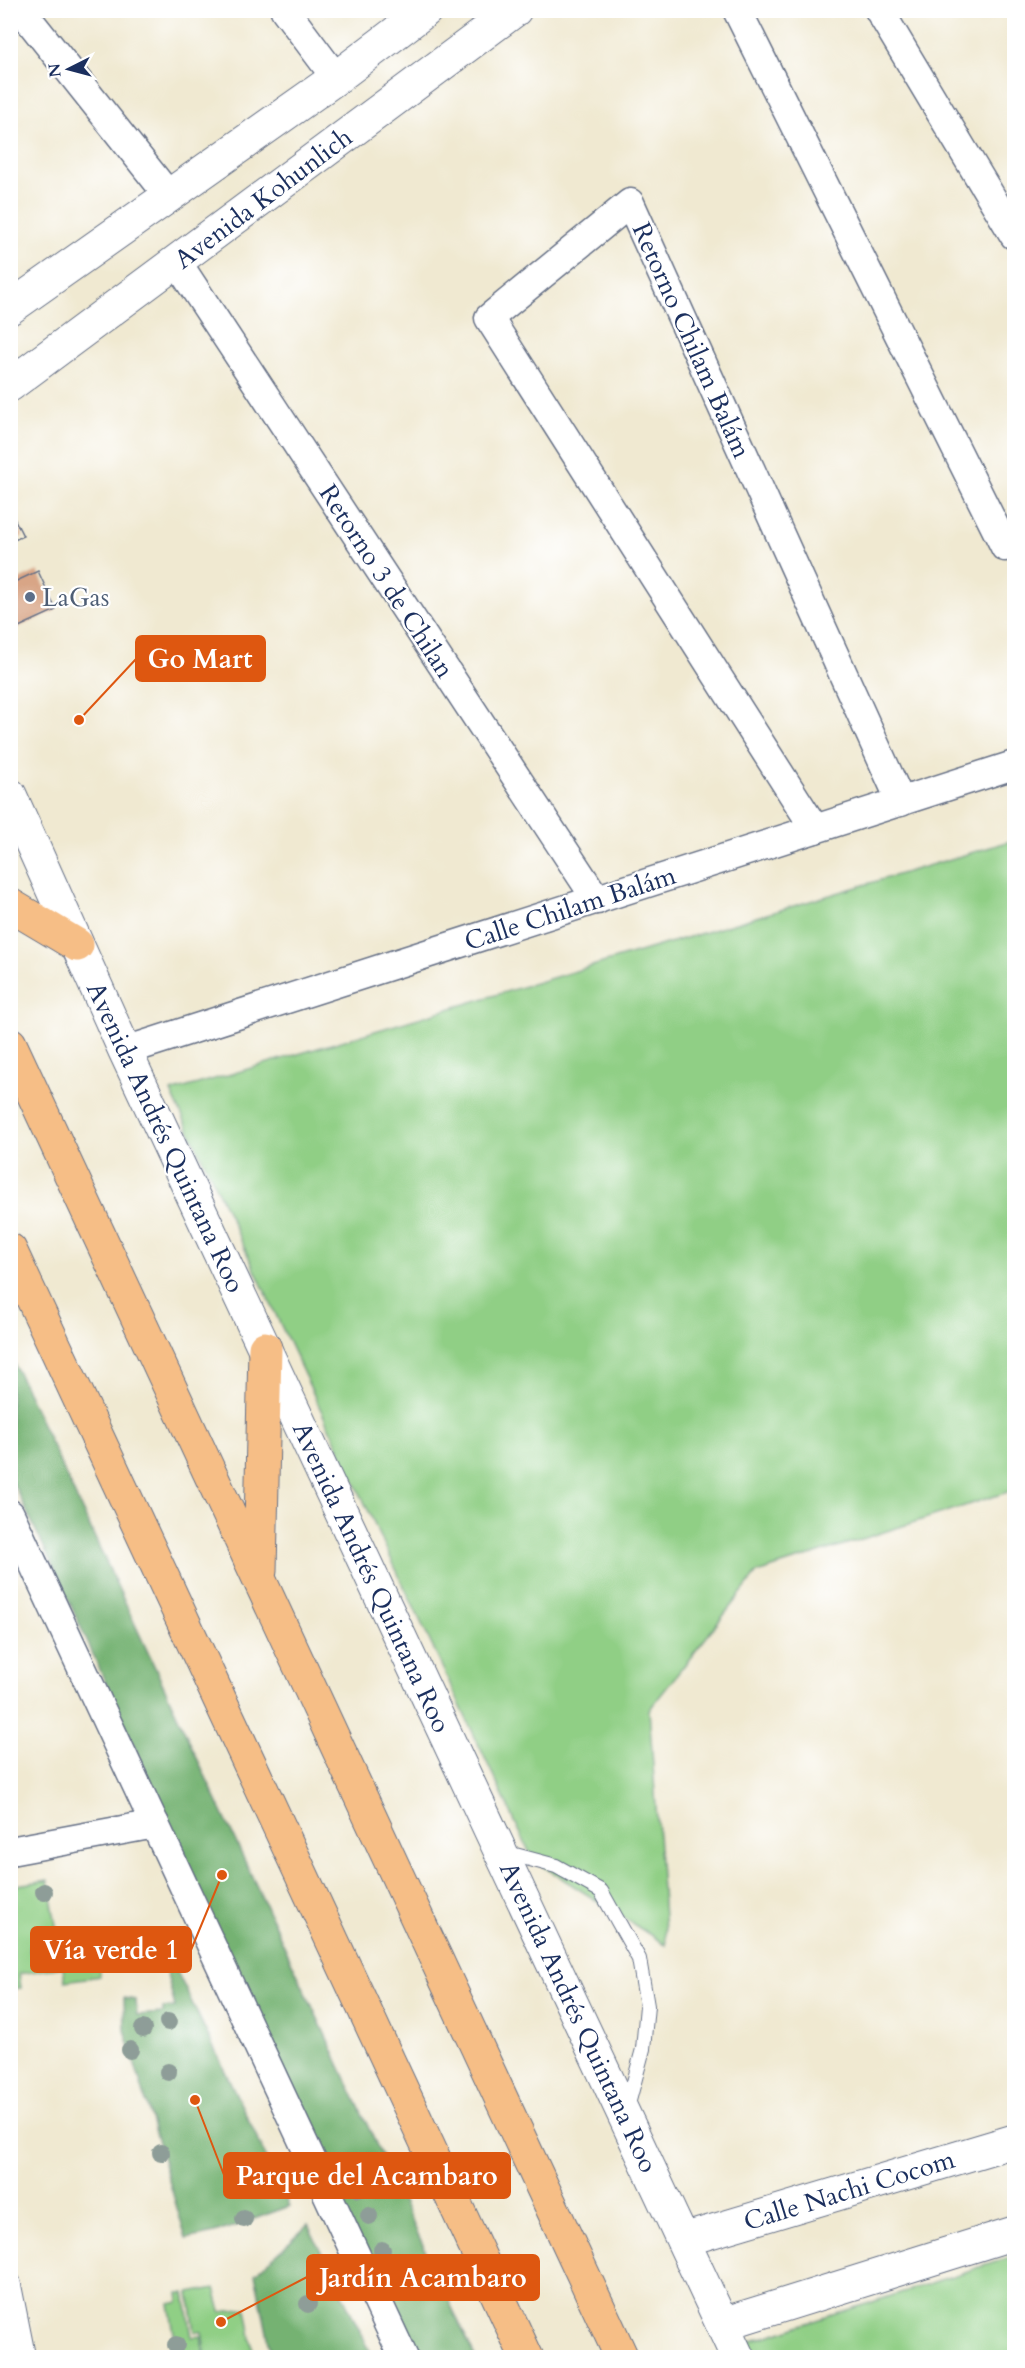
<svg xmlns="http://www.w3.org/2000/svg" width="1025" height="2368" font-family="Cardo,serif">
	<rect width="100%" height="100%" fill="#fff"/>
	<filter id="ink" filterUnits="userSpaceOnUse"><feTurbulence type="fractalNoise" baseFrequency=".0167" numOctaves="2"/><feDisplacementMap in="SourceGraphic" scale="12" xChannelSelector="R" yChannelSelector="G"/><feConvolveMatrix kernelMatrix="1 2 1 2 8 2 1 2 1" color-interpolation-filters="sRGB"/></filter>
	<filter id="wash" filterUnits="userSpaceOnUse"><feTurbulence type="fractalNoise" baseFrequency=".008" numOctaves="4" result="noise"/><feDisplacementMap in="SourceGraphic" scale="24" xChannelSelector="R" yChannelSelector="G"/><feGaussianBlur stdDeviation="1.35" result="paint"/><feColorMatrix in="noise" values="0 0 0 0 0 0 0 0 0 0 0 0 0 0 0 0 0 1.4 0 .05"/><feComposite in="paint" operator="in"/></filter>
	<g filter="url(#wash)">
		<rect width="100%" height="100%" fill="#f0e9d1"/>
		<!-- green -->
		<g fill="#90cf85" stroke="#567f72" stroke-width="1.5">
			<polygon points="1014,840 1014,1490 757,1573 649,1710 666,1945 533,1860 171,1092"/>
			<polygon points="48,1880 62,1959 96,1955 100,1976 65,1981 63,1967 19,1974 21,1988 11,1989 11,1886"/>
			<polygon points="1014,2256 1014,2357 746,2358 740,2345"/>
			<polygon points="215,2288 221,2312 246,2308 254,2357 206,2357 202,2332 195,2332 189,2293"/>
			<polygon points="178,2293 185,2293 192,2337 201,2336 204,2357 178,2357 169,2304 179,2302"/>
		</g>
		<!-- forest -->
		<g fill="#74b272" stroke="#487068" stroke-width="1.5">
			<polygon points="10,1355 475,2357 413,2357 329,2180 55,1570 11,1479"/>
			<polygon points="171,1959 290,2206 215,2233 186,2239 125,2030 124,1998 136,2000 137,2015 163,2013 163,2008 175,2007 164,1962"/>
			<polygon points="308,2225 373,2357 272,2357 255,2274"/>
		</g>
		<g id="blocks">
			<!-- building -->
			<g fill="#d8a586">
				<polygon points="10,510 23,536 10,542"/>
				<polygon points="38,571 56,610 10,631 10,584"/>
			</g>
		</g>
	</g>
	<g filter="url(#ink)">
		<use href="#blocks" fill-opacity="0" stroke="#667086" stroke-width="1.5"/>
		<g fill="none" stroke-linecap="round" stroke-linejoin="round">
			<defs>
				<polyline id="service" points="504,1852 556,1866 601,1891 639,1959 647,2006 643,2049 627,2108"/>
				<polyline id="pedestrian" points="10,2283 25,2358"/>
				<g id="minor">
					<polyline points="21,10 169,196"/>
					<polyline points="285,10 336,78"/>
					<polyline points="737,10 1005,547 1014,543"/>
					<polyline points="879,10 1014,235"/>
					<polyline points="177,262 597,900"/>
					<polyline points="815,829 489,318 630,203 901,802"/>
					<polyline points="125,1051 1014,765"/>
					<polyline points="10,1514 404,2358"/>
					<polyline points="10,1851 155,1824"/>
				</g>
				<g id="tertiary">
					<polyline points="10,308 336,78 426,10"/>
					<polyline points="10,385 515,10"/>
					<polyline points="10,795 125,1051 738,2358"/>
					<polyline points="683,2240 1014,2141"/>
					<polyline points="723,2324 1014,2233"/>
				</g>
				<g id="primary">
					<polyline points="10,905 77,945"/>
					<polyline points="10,1044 622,2358"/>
					<polyline points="10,1250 527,2358"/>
					<polyline points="260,1571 265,1348"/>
				</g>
			</defs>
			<!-- service casing -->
			<use href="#service" stroke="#667086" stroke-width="16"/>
			<!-- pedestrian casing -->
			<use href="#pedestrian" stroke="#667086" stroke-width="23"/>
			<!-- minor casing -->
			<use href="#minor" stroke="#667086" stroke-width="31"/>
			<!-- tertiary casing -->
			<use href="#tertiary" stroke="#667086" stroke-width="35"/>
			<!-- primary casing -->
			<use href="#primary" stroke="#667086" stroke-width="35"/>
			<!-- service -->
			<use href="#service" stroke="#fff" stroke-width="14"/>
			<!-- pedestrian -->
			<use href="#pedestrian" stroke="#fff" stroke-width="21"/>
			<!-- minor -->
			<use href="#minor" stroke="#fff" stroke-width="28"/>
			<!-- tertiary -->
			<use href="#tertiary" stroke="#fff" stroke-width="33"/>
			<!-- primary -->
			<use href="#primary" stroke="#f6be86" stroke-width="33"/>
		</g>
		<!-- trees -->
		<g fill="#8e9d98">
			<circle cx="44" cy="1892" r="9"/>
			<circle cx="37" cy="1952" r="9"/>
			<circle cx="168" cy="2022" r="9"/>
			<circle cx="143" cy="2029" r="9"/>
			<circle cx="130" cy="2050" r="9"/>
			<circle cx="168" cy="2072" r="9"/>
			<circle cx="161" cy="2153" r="9"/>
			<circle cx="359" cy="2189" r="9"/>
			<circle cx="369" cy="2216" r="9"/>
			<circle cx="244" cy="2219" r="9"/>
			<circle cx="382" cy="2250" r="9"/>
			<circle cx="308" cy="2304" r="9"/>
			<circle cx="176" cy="2345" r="9"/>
		</g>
	</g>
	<!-- markers -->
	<circle fill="#5c6f8a" stroke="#fff" stroke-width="2" cx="30" cy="597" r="6"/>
	<g text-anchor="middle" stroke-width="4.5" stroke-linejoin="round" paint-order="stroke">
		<!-- street labels -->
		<g font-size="26" fill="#1b2f5e" stroke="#fff">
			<text transform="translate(263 198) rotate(-37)" y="9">Avenida Kohunlich</text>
			<text transform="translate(692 340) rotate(66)" y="9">Retorno Chilam Balám</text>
			<text transform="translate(387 581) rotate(57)" y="9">Retorno 3 de Chilan</text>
			<text transform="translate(570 908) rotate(-18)" y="9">Calle Chilam Balám</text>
			<text transform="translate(166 1137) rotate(65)" y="9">Avenida Andrés Quintana Roo</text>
			<text transform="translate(372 1577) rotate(65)" y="9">Avenida Andrés Quintana Roo</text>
			<text transform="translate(579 2017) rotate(65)" y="9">Avenida Andrés Quintana Roo</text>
			<text transform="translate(849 2190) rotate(-17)" y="9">Calle Nachi Cocom</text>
		</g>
		<!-- service labels -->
		<g font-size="26" fill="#4e5e75" stroke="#fff" text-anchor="start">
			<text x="42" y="606">LaGas</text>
		</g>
	</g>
	<!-- callouts -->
	<path fill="none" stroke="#de5710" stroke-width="2" d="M79 720L136 659M222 1875L191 1950M195 2100L224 2175M221 2322L307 2277"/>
	<g fill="#de5710" stroke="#fff" stroke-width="2">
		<circle cx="79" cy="720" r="6"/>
		<circle cx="222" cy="1875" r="6"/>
		<circle cx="195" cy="2100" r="6"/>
		<circle cx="221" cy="2322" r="6"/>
	</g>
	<g fill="#de5710" stroke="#de5710" stroke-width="2">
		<rect x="136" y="636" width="129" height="45" rx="6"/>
		<rect x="31" y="1927" width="160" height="45" rx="6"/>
		<rect x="224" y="2153" width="286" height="45" rx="6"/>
		<rect x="307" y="2255" width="232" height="45" rx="6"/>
	</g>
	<g font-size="27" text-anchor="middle" font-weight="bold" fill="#fff">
		<text x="200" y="668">Go Mart</text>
		<text x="111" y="1959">Vía verde 1</text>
		<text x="367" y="2185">Parque del Acambaro</text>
		<text x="423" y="2287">Jardín Acambaro</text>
	</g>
	<!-- margin -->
	<rect width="1025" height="2368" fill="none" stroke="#fff" stroke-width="36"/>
	<!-- north arrow -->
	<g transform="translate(69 69) rotate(264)" stroke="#ffffff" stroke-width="4.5" paint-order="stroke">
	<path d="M0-4.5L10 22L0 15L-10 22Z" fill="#1b2f5e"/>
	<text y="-9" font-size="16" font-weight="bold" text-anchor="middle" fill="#1b2f5e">N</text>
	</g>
</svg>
